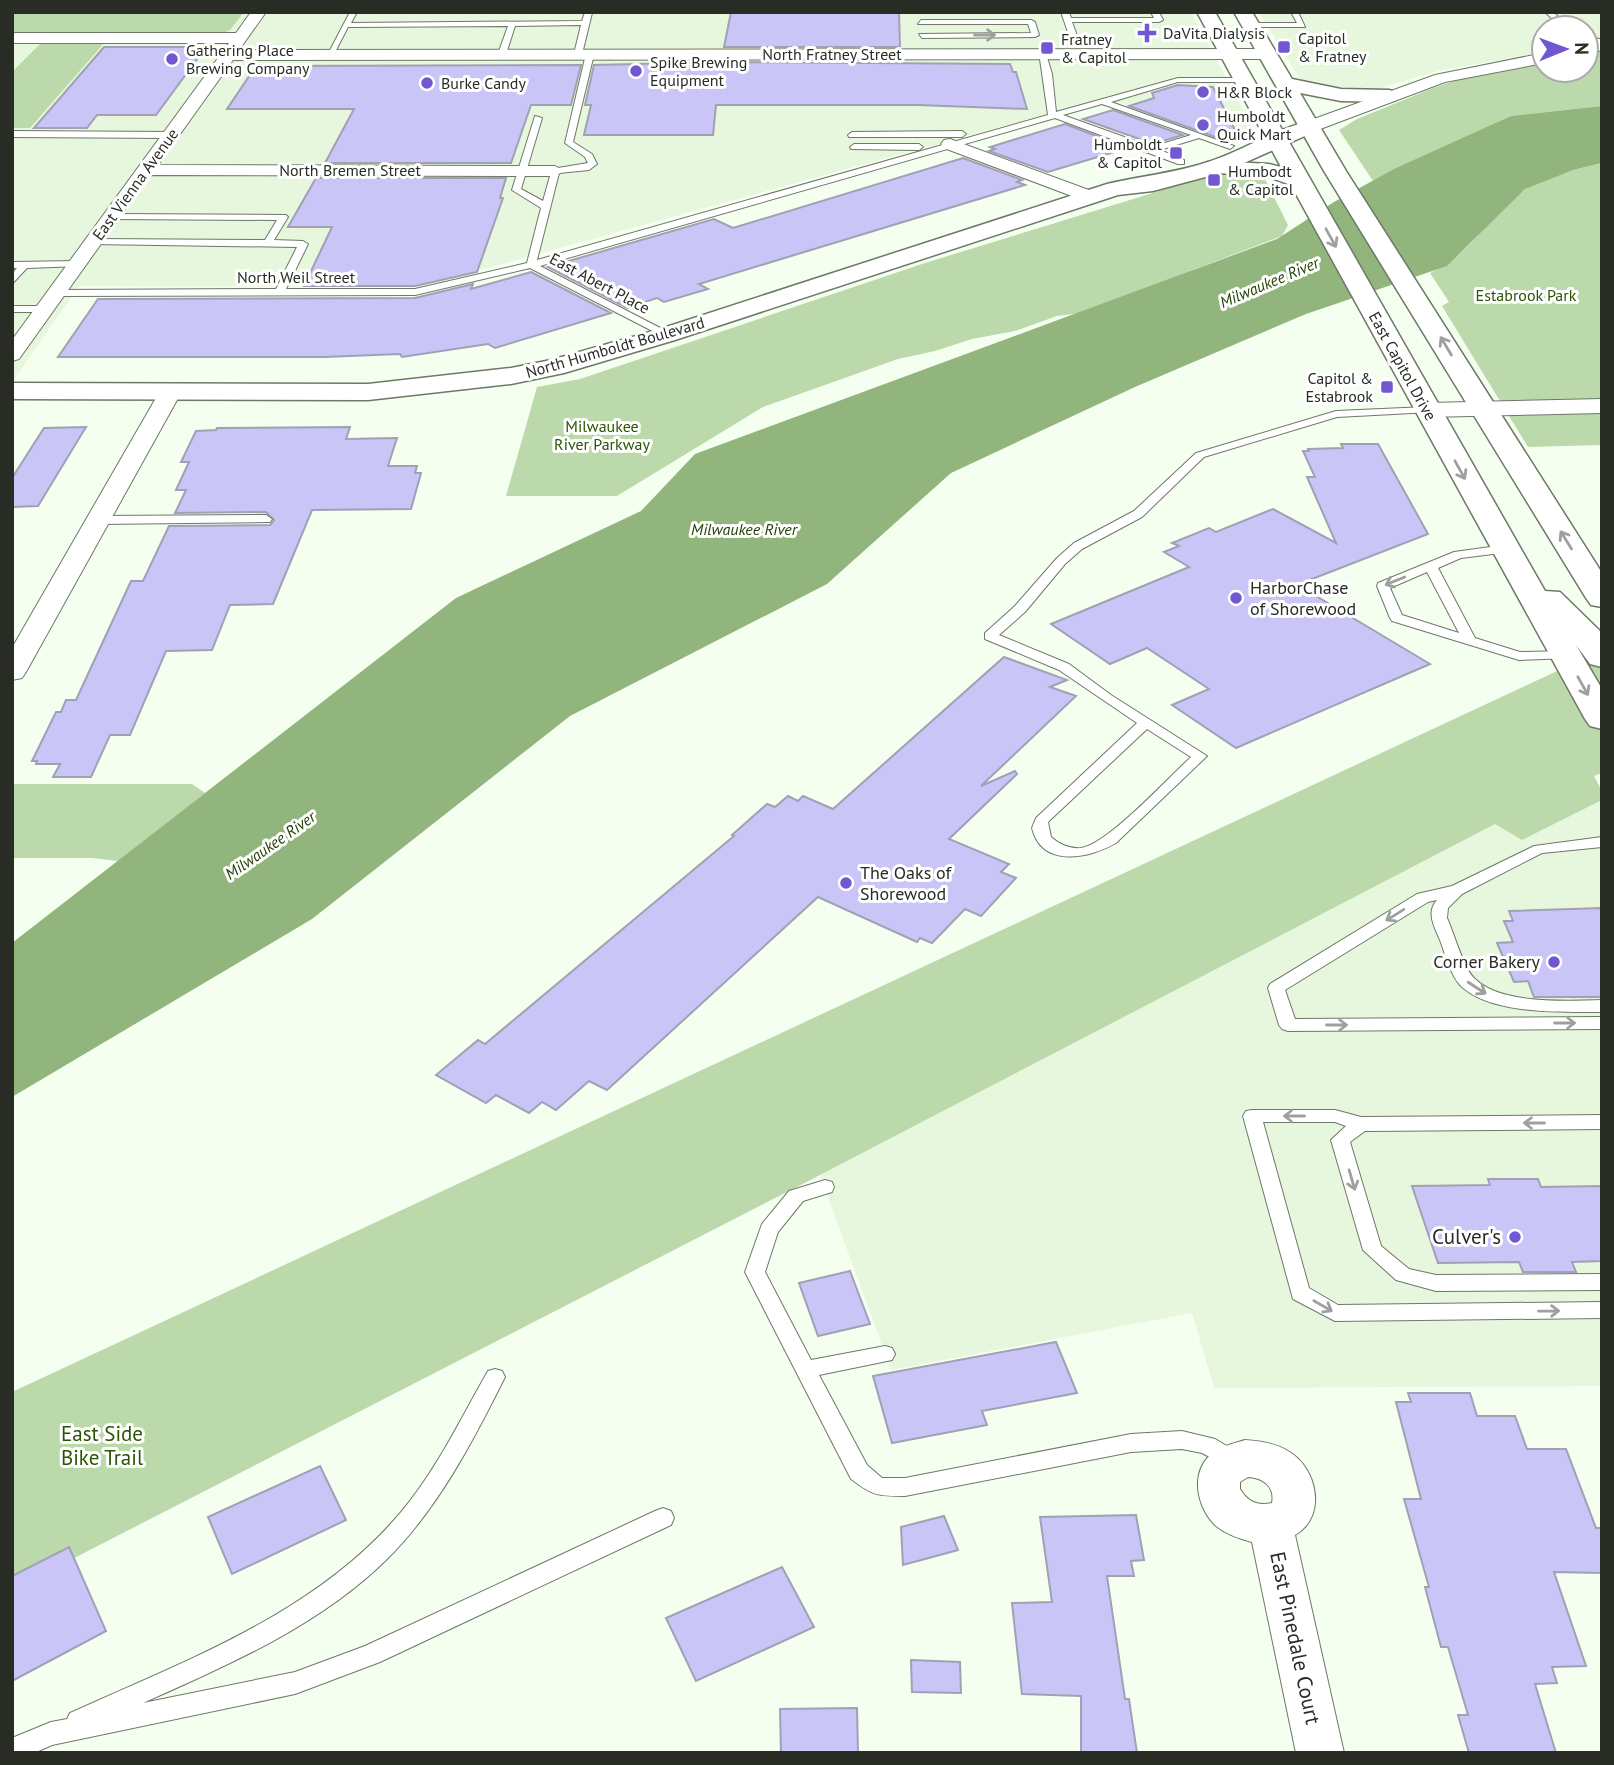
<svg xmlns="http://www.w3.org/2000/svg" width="1614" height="1765" font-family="'PT Sans',sans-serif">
	<rect width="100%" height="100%" fill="#f5fff0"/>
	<!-- built -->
	<g fill="#e6f7dd">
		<polygon points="12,12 1191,12 1254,130 1225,139 1105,98 418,287 79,286 15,378 12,378"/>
		<polygon points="1259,12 1602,12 1602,39 1586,43 1586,28 1544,28 1544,52 1438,71 1370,91 1350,93 1302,82"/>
		<polygon points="1602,800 1602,1386 1214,1388 1192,1313 891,1370 820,1175 1495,824 1522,840"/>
	</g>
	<!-- green -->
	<g fill="#bbd9ab">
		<polygon points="12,12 244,12 230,30 221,34 112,34 30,128 12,128 12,72 50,34 12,33"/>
		<polygon points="1602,50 1602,106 1511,116 1373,181 1339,130 1357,119 1433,88 1472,75 1544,62 1544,70 1586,70 1586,54"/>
		<path d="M1602,163V445L1528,447L1442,306L1449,302L1430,273C1470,256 1490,214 1524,190C1545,175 1577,169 1602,163Z"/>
		<polygon points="1230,174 1265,179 1288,225 1282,236 1190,271 1188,275 1107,310 1057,316 1015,331 972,339 935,351 898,359 763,407 617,496 506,496 537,387 580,379 925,263 1208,176"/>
		<polygon points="1602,650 1602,773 1594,776 1602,791 1602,800 1522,840 1495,824 820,1175 12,1590 12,1392"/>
		<polygon points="12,784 192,784 205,793 118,861 92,858 12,858"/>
	</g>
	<!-- water -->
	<polygon fill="#92b57d" points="1602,106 1602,163 1573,170 1525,189 1447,266 1306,314 1135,387 951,473 827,584 570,716 312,919 12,1097 12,943 456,598 641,511 695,454 1277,239 1334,202 1394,169 1511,116"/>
	<!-- building -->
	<g fill="#c9c5f7" stroke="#a1a0b4" stroke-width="2">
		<polygon points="731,12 899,12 900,47 724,47"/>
		<polygon points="104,47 206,47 156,115 97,115 87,128 34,128"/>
		<polygon points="722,62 1010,64 1013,72 1016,72 1027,109 918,105 716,105 713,135 584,135 591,105 585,105 594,65"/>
		<polygon points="581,65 571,105 531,105 511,163 325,163 354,109 227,109 256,66"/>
		<polygon points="1178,85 1213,87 1235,130 1215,137 1129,106 1154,98 1152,93"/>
		<polygon points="1113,110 1183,135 1153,144 1083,119"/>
		<polygon points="1065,124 1128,148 1048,172 989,151 995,149 990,147"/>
		<polygon points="963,158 1022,180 1017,182 1025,185 699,284 708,289 664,302 657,298 627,308 548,267 714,219 733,228"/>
		<polygon points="316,178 506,178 500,198 503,198 477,272 415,286 304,286 332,227 288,227"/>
		<polygon points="531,272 611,313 495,348 488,344 402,357 400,354 324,357 58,357 98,299 415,298 473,284 471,289"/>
		<polygon points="86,427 38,506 12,507 12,478 44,428"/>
		<polygon points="350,427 346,439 397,438 388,466 417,466 415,473 421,473 411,509 312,510 273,604 230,605 212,650 166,651 130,735 110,735 91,777 53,777 60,764 36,764 37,761 32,761 56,712 61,712 66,700 76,700 131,581 143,581 169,526 270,525 274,520 266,512 175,513 186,490 176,490 189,462 181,462 196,431 216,430 217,428"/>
		<polygon points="1341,444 1378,444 1428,534 1276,593 1311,593 1430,664 1236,748 1172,705 1209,689 1147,648 1110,664 1051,624 1189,567 1164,552 1179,546 1172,543 1209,528 1216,532 1273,509 1336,543 1307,477 1315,477 1303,451 1309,451 1308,449 1343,448"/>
		<polygon points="1004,657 1067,680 1050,687 1076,696 981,786 1015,771 1017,774 949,839 1009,864 1001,872 1016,878 981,916 965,909 932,943 920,938 917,942 818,897 607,1090 589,1081 556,1110 542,1102 529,1113 496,1095 486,1103 436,1075 478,1040 485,1044 734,836 732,835 767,804 775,807 788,796 798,801 803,796 833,809"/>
		<polygon points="1602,908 1602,997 1534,997 1528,981 1514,982 1497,943 1513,942 1504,921 1513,921 1509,911"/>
		<polygon points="1488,1179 1538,1179 1541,1187 1602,1186 1602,1261 1572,1262 1576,1272 1523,1272 1519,1262 1438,1263 1412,1186 1490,1185"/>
		<polygon points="850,1271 870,1324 818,1336 799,1283"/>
		<polygon points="1056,1342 1077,1393 982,1411 987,1425 892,1443 873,1376"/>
		<polygon points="1408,1393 1470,1393 1477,1416 1515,1416 1527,1449 1566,1449 1596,1528 1602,1528 1602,1573 1554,1572 1586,1666 1552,1667 1557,1683 1535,1684 1556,1753 1469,1753 1458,1715 1468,1715 1448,1647 1441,1647 1425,1587 1429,1587 1404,1499 1421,1499 1396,1402 1411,1402"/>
		<polygon points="320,1466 346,1520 232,1574 208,1517"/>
		<polygon points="1136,1515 1144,1560 1131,1561 1134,1576 1107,1576 1125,1699 1129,1699 1137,1753 1081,1753 1081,1696 1022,1694 1012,1603 1052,1602 1040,1517"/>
		<polygon points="944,1516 958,1550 903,1565 901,1527"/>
		<polygon points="69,1547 106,1631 12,1681 12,1576"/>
		<polygon points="782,1567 814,1627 696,1681 666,1618"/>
		<polygon points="911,1660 960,1662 961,1693 912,1692"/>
		<polygon points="857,1708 858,1753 781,1753 780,1709"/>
	</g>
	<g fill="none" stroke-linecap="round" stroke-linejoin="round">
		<defs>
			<g id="service">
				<polygon points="350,12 357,12 351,23 582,21 585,12 592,13 582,54 578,56 574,54 581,25 515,26 506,54 502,56 498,54 508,26 348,27 333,56 327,56"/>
				<polygon points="1061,12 1069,12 1071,18 1154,18 1151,12 1159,12 1163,20 1159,22 1072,22 1079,41 1075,43 1071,41"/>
				<polygon points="1291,12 1298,12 1305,27 1251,27 1247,25 1251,23 1297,23"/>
				<polygon points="1545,12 1553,12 1570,28 1562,28"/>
				<polygon points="921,20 1031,20 1035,22 1039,35 1035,37 922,38 919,34 1031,33 1028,24 918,24"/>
				<polygon points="1586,35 1602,40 1602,45 1586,40"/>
				<path d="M590,52L594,54L573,142L592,154L597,164L589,170L559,173L537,260L1048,115L1039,52L1046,54L1052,74L1056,112L1178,78H1243L1247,80L1243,82H1178L1111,102L1234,146L1230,149L1199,138L1160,150L1184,160V164H1178L1055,118L540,266L670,333V337L666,338L530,268L415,295L57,296L52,293L57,290L276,289L297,247L91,244V240L94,239L265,240L277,220L109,219L107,217L112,214L286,215L288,217L274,240L303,241L308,244L286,289H415L527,263L541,208L512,190L535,116L542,118L521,189L543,201L552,169L588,163L585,157L565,143L586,54ZM1102,104L1191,135L1152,147L1063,115Z"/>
				<polygon points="12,131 171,132 175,135 171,138 12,137"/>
				<polygon points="852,132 962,131 966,134 962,137 849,137 848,135"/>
				<polygon points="854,144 919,144 923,147 919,150 851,149 850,147"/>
				<polygon points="78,261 81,262 81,266 27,268 12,284 12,274 17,268 12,268 12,262"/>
				<polygon points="12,306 45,306 50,309 45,312 12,312"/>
				<path d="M1427,407L1433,410L1431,412L1337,417L1204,457L1142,517L1082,549L1065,564L1025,612L999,635L1069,664L1111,695L1207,756L1116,843C1090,858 1042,869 1032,828L1036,818L1137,723L1059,670L985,639V633L1015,606L1057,558L1074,543L1134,511L1196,453L1336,411ZM1147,729L1191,757C1169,777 1107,845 1081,848C1069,849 1059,844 1051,837L1048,822Z"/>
				<polygon points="266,515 272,519 270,522 98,524 92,520 98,516"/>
				<path d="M1505,545L1509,546V552L1461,558L1438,568L1475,638L1520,652L1566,651L1571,652L1573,655L1571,658L1519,660L1392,621L1390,618L1377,586L1378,583L1454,552ZM1427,572L1459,633L1402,615L1390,588Z"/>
				<path d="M1602,837V847L1542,853L1462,894L1448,908L1447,918C1454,933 1463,967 1474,978C1500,1005 1567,1001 1602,1000V1012C1562,1012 1490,1015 1460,985C1450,974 1445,953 1440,940C1434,926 1426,912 1437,900L1428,902L1285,990L1295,1019L1602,1017V1029L1288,1031L1282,1029L1279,1025L1268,988L1270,984L1417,894L1452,886L1534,846Z"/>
				<polygon points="1252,1110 1335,1110 1361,1117 1602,1115 1602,1129 1365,1131 1350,1142 1381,1246 1409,1269 1436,1275 1602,1274 1602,1290 1436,1291 1396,1280 1363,1250 1331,1140 1346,1126 1335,1122 1263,1122 1309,1288 1338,1305 1602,1302 1602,1318 1335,1321 1293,1299 1243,1116 1246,1111"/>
				<path d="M825,1180L832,1182L834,1187L832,1192L803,1201L778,1232L765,1272L811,1360L885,1346L892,1348L895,1354L892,1360L819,1375L867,1465L882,1478H905L1131,1434L1182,1431L1215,1439L1242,1455L1245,1461L1242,1467L1234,1470L1202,1453L1182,1449L1131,1452L905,1496C878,1496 873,1496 851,1479L745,1272L762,1224L789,1191Z"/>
				<path d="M495,1369L502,1371L505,1377C473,1441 438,1509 386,1560C319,1626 228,1665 143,1703L295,1672L365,1646L655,1511L663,1508L671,1511L674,1518L671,1525L380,1662L295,1694L52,1745L34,1753H12V1738L51,1722L67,1719L70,1713C187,1660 317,1613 402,1511C437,1469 461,1418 488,1371Z"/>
			</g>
			<g id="minor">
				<polygon points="251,12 266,12 239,50 1268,49 1276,54 1268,59 233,60 158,165 555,166 564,171 555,176 150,175 19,359 12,361 12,340 229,43 12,43 12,33 236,33"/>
				<polygon points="1602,41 1602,50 1586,54 1586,44"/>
				<polygon points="1544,53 1544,63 1445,82 1315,131 1303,131 1301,127 1303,123 1435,75"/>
				<polygon points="950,139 1097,193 1100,197 1091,202 1085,201 944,148 941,144 944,140"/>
				<polygon points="171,384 179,386 182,391 26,672 22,678 12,680 12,648 160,391 163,386"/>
				<polygon points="1602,399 1602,413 1427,417 1419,415 1416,410 1419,405 1427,403"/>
				<path d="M1245,1440C1260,1441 1275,1443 1288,1451C1318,1468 1327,1517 1295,1535L1344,1753H1296L1252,1542C1240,1539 1226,1534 1216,1526C1196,1507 1189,1470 1214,1452C1222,1446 1235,1443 1245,1440ZM1248,1477C1264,1478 1275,1487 1272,1503C1257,1506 1248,1502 1240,1489V1482Z"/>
			</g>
			<path id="secondary" d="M1309,121L1316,123L1319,127L1316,131L1224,172L1153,191L1118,195L675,340L564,373L511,384L368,400L12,399V383L368,384L511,368L551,360L657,330L1107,184C1141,176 1175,173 1208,162C1243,151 1273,130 1309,121Z"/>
			<g id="primary">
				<polygon points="1197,12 1215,12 1545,591 1560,592 1602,633 1602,667 1590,664 1576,645 1602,689 1602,729 1590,726 1585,719 1291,185 1266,176 1216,173 1208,172 1205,167 1208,162 1216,161 1269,164 1281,167"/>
				<polygon points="1234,12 1252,12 1292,79 1341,89 1389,90 1396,92 1399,96 1396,100 1389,102 1341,101 1300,93 1346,171 1602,573 1602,607 1591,605 1586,598 1324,171"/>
			</g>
		</defs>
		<!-- service casing -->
		<use href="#service" stroke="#6d7867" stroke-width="2"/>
		<!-- minor casing -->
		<use href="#minor" stroke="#6d7867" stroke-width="2"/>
		<!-- secondary casing -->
		<use href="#secondary" stroke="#6d7867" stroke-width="3"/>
		<!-- primary casing -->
		<use href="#primary" stroke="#6d7867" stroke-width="3"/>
		<!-- service -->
		<use href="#service" fill="#fff" fill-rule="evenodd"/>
		<!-- minor -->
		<use href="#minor" fill="#fff" fill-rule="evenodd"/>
		<!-- secondary -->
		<use href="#secondary" fill="#fff" fill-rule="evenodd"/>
		<!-- primary -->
		<use href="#primary" fill="#fff" fill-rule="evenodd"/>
	</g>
	<!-- one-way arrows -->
	<defs><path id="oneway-shaft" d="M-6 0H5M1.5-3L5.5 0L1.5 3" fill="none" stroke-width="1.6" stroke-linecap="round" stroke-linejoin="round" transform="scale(1.75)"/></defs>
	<g stroke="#9ea09d">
		<use href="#oneway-shaft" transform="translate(985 35)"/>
		<use href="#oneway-shaft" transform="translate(1331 238) rotate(61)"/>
		<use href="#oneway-shaft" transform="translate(1446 346) rotate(-121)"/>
		<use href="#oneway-shaft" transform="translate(1460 470) rotate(61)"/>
		<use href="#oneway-shaft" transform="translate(1566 540) rotate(-122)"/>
		<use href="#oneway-shaft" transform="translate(1395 581) rotate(158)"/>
		<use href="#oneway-shaft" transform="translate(1583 686) rotate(61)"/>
		<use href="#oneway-shaft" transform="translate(1395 915) rotate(148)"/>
		<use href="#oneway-shaft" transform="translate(1477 988) rotate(33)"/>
		<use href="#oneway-shaft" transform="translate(1565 1023)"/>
		<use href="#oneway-shaft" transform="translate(1337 1025)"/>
		<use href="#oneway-shaft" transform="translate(1294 1116) rotate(180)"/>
		<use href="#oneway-shaft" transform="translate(1534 1123) rotate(180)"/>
		<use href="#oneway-shaft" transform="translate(1352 1180) rotate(74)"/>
		<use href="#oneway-shaft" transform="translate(1323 1306) rotate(30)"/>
		<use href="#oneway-shaft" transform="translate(1549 1311) rotate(-1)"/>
	</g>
	<!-- markers -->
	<g fill="#7157d1" stroke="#fff" stroke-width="2.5">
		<path d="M1143.5 22.5h7v7h7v7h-7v7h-7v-7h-7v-7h7z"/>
		<rect x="1277" y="40" width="14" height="14" rx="3.5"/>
		<rect x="1040" y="41" width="14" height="14" rx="3.5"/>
		<circle cx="172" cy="59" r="7"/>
		<circle cx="636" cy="71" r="7"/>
		<circle cx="427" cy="83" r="7"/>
		<circle cx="1203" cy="92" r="7"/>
		<circle cx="1203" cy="125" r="7"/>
		<rect x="1169" y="146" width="14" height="14" rx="3.5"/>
		<rect x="1207" y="173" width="14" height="14" rx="3.5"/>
		<rect x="1380" y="380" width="14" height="14" rx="3.5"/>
		<circle cx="1236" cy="598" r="7"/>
		<circle cx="846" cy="883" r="7"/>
		<circle cx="1554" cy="962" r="7"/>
		<circle cx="1515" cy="1237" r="7"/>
	</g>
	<g text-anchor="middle" stroke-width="6" stroke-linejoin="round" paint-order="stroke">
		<!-- far-poi labels -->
		<g font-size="16" fill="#282c25" stroke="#fff" text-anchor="start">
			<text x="1163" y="39">DaVita Dialysis</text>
			<text x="1298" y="44">Capitol<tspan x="1298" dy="18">&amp; Fratney</tspan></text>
			<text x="1061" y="45">Fratney<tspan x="1061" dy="18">&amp; Capitol</tspan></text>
			<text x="186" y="56">Gathering Place<tspan x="186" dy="18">Brewing Company</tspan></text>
			<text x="650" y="68">Spike Brewing<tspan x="650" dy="18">Equipment</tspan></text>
			<text x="441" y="89">Burke Candy</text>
			<text x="1217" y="98">H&amp;R Block</text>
			<text x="1217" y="122">Humboldt<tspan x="1217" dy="18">Quick Mart</tspan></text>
			<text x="1162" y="150" text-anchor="end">Humboldt<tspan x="1162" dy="18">&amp; Capitol</tspan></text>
			<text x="1228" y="177">Humbodt<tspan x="1228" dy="18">&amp; Capitol</tspan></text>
			<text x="1373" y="384" text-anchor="end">Capitol &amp;<tspan x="1373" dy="18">Estabrook</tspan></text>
		</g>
		<!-- far-street labels -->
		<g font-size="16" fill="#282c25" stroke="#fff">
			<text x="832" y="60">North Fratney Street</text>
			<text x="350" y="176">North Bremen Street</text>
			<text transform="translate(135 184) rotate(-54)" y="6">East Vienna Avenue</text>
			<text x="296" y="283">North Weil Street</text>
			<text transform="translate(600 283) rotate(28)" y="6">East Abert Place</text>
			<text transform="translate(615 347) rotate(-16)" y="6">North Humboldt Boulevard</text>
			<text transform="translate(1403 366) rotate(61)" y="6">East Capitol Drive</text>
		</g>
		<!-- far-water labels -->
		<g font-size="16" font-style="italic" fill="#1d3e00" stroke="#fff">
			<text transform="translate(1269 282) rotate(-23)" y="6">Milwaukee River</text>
			<text x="744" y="535">Milwaukee River</text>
			<text transform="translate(270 845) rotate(-35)" y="6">Milwaukee River</text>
		</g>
		<!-- far-park labels -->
		<g font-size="16" fill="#295500" stroke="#fff">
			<text x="1526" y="301">Estabrook Park</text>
			<text x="602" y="432">Milwaukee<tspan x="602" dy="18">River Parkway</tspan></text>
		</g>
		<!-- poi labels -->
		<g font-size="18" fill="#282c25" stroke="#fff" text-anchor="start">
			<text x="1250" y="594">HarborChase<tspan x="1250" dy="21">of Shorewood</tspan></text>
			<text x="860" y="879">The Oaks of<tspan x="860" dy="21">Shorewood</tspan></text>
			<text x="1540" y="968" text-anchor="end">Corner Bakery</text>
		</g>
		<!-- near-poi labels -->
		<g font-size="21" fill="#282c25" stroke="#fff" text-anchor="end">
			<text x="1501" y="1244">Culver's</text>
		</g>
		<!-- near-park labels -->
		<g font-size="21" fill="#295500" stroke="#fff">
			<text x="102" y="1441">East Side<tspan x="102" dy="24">Bike Trail</tspan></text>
		</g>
		<!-- near-street labels -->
		<g font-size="21" fill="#282c25" stroke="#fff">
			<text transform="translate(1295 1638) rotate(78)" y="7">East Pinedale Court</text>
		</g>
	</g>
	<!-- border -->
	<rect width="1614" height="1765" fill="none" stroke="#282c25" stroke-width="28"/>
	<!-- north arrow -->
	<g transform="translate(1565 49) rotate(89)"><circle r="33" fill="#ffffff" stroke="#a9aba8" stroke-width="2"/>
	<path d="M0-5L12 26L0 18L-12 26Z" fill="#7157d1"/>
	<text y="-10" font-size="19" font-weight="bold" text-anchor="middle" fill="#282c25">N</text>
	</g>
</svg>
